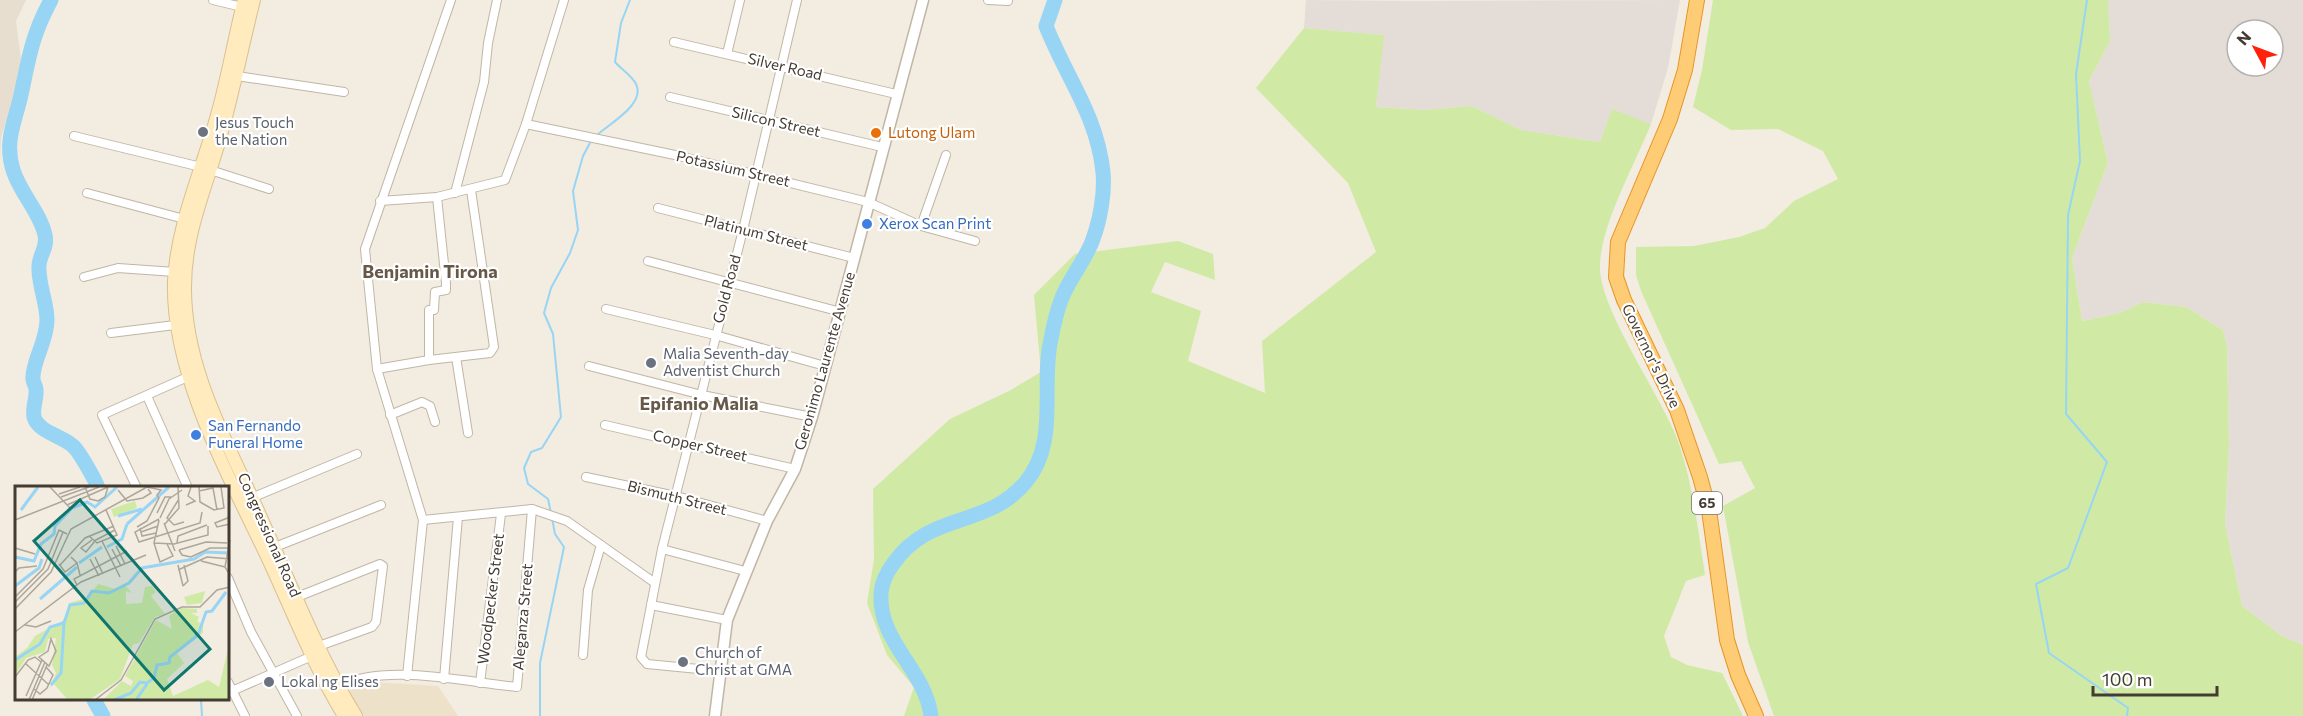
<svg xmlns="http://www.w3.org/2000/svg" width="2303" height="716" font-family="Commissioner,sans-serif">
	<rect width="100%" height="100%" fill="#f2ece1"/>
	<!-- residential -->
	<polygon fill="#e7decf" points="0,0 26,0 16,21 21,59 14,98 1,137 0,160"/>
	<!-- industrial -->
	<g fill="#e4ddd7" fill-rule="evenodd">
		<polygon points="1306,0 1413,1 1680,0 1668,68 1651,124 1612,110 1600,142 1521,130 1472,106 1425,110 1376,107 1383,35 1304,28"/>
		<path d="M2108,0H2303V645L2282,636L2242,606L2225,524L2229,447L2227,346L2223,330L2186,307L2143,302L2120,313L2082,321L2072,258L2108,163L2089,81L2110,41ZM2237,30H2273V66H2237Z"/>
	</g>
	<!-- education -->
	<polygon fill="#ede1ca" points="372,682 438,686 458,716 362,716 349,691 363,683"/>
	<!-- green -->
	<g fill="#d0eaa6">
		<polygon points="1713,0 2108,0 2110,41 2089,81 2108,163 2072,258 2082,321 2120,313 2143,302 2186,307 2223,330 2227,346 2229,447 2225,524 2242,606 2282,636 2303,645 2303,716 1774,716 1748,642 1723,506 1755,488 1741,461 1719,464 1641,291 1636,275 1636,247 1694,246 1739,237 1765,228 1794,201 1838,179 1823,151 1778,129 1731,130 1693,107 1702,70"/>
		<path d="M1304,28L1384,35L1376,107L1425,110L1472,106L1521,130L1600,142L1612,109L1651,124C1635,164 1602,222 1600,264C1597,307 1662,396 1678,441C1693,484 1698,530 1705,575L1686,581L1664,636L1671,657L1687,665L1722,673L1743,716H904L914,687L887,655L867,603L874,559L873,489L950,419L1009,391L1041,372L1034,295L1075,254L1178,241L1213,254L1215,280L1165,262L1151,292L1201,311L1188,361L1265,393L1262,341L1376,252L1348,183L1256,88Z"/>
	</g>
	<g fill="none" stroke-linecap="round" stroke-linejoin="round">
		<!-- stream -->
		<g stroke="#98d5f5" stroke-width="2">
			<polyline points="2087,0 2076,74 2080,161 2068,215 2066,414 2107,462 2068,568 2036,584 2049,653 2128,708 2127,716"/>
			<path d="M597,135C609,124 646,104 636,84C632,76 621,69 615,62L621,23L630,0"/>
			<polyline points="551,513 548,499 528,484 524,468 531,452 542,448 561,417 553,334 544,313 551,288 570,253 578,230 573,191 583,156 591,141"/>
			<polyline points="201,700 202,716"/>
			<polyline points="540,716 540,663 564,547 555,534 552,518"/>
		</g>
		<!-- river -->
		<g stroke="#98d5f5" stroke-width="15">
			<path d="M51,0C32,35 29,57 21,95C15,122 4,141 13,170C20,193 40,212 45,235C48,248 39,255 39,266C38,284 47,302 47,320C47,341 33,360 33,377C32,382 36,385 36,390C37,399 32,407 34,417C38,432 63,436 73,446C79,451 96,481 98,488"/>
			<polyline points="94,700 103,716"/>
			<path d="M931,716C925,669 878,642 881,593C882,583 887,572 893,564C929,511 986,529 1025,483C1060,442 1040,386 1051,339C1054,323 1058,305 1065,291C1073,274 1087,257 1093,239C1100,220 1105,193 1103,172C1097,115 1066,77 1046,26L1055,0"/>
		</g>
		<defs>
			<g id="minor">
				<polyline points="213,0 242,7"/>
				<polyline points="988,0 1008,1"/>
				<polyline points="674,42 896,94"/>
				<polyline points="727,54 740,0"/>
				<polyline points="237,76 344,92"/>
				<polyline points="670,97 882,147"/>
				<polyline points="526,124 675,155 868,202 921,226 975,241"/>
				<polyline points="74,136 201,167 269,189"/>
				<polyline points="87,193 188,220"/>
				<polyline points="455,193 484,82 488,43 497,0"/>
				<polyline points="437,197 446,283 446,290 435,292 434,310 429,310 429,360 490,353 494,347 471,190"/>
				<polyline points="380,201 437,197 505,180 526,124 564,0"/>
				<polyline points="658,208 854,258"/>
				<polyline points="921,226 946,155"/>
				<polyline points="648,261 841,312"/>
				<polyline points="84,277 118,268 175,272"/>
				<polyline points="606,309 715,335 825,366"/>
				<polyline points="111,333 175,325"/>
				<polyline points="456,357 468,433"/>
				<polyline points="589,366 702,395 812,417"/>
				<polyline points="377,369 429,360"/>
				<polyline points="147,396 188,488"/>
				<polyline points="390,415 422,402 430,406 435,422"/>
				<polyline points="605,425 795,469"/>
				<polyline points="586,477 676,496 767,521"/>
				<polyline points="137,488 102,415 192,375"/>
				<polyline points="249,499 357,454"/>
				<polyline points="423,520 532,509 567,521 655,583"/>
				<polyline points="275,547 381,505"/>
				<polyline points="662,549 745,571"/>
				<polyline points="228,578 251,632 297,716"/>
				<polyline points="651,605 727,620"/>
				<polyline points="583,655 588,590 601,545"/>
				<polyline points="719,671 647,664 641,657 662,549 743,230 797,0"/>
				<polyline points="407,676 423,520 377,369 365,249 451,0"/>
				<polyline points="444,679 458,517"/>
				<polyline points="228,682 245,716"/>
				<polyline points="480,683 501,514"/>
				<path d="M336,687C385,662 464,682 517,687L532,509"/>
				<polyline points="232,691 312,656 319,646 372,627 376,622 383,566 380,564 297,597"/>
			</g>
			<polyline id="tertiary" points="715,716 727,620 767,521 795,469 812,417 923,0"/>
			<g id="secondary">
				<path d="M244,0C234,38 228,77 217,115C202,170 177,223 174,281C171,374 230,478 269,561C293,613 314,667 344,716"/>
				<path d="M254,0C243,44 234,88 222,132C208,183 185,232 185,286C184,371 231,448 264,524C293,589 319,656 356,716"/>
			</g>
			<polyline id="trunk" points="1697,0 1685,70 1670,119 1618,242 1616,277 1624,300 1677,410 1700,477 1709,510 1727,640 1738,675 1756,716"/>
		</defs>
		<!-- minor casing -->
		<use href="#minor" stroke="#c1b6a6" stroke-width="10"/>
		<!-- tertiary casing -->
		<use href="#tertiary" stroke="#c1b6a6" stroke-width="13"/>
		<!-- secondary casing -->
		<use href="#secondary" stroke="#d9c18f" stroke-width="14"/>
		<!-- trunk casing -->
		<use href="#trunk" stroke="#e89426" stroke-width="16"/>
		<!-- minor -->
		<use href="#minor" stroke="#fff" stroke-width="8"/>
		<!-- tertiary -->
		<use href="#tertiary" stroke="#fff" stroke-width="10"/>
		<!-- secondary -->
		<use href="#secondary" stroke="#ffebbe" stroke-width="12"/>
		<!-- trunk -->
		<use href="#trunk" stroke="#ffcc76" stroke-width="14"/>
	</g>
	<!-- markers -->
	<g fill="#6b7280" stroke="#fff" stroke-width="2">
		<circle cx="203" cy="132" r="6"/>
		<circle cx="651" cy="363" r="6"/>
		<circle cx="683" cy="662" r="6"/>
		<circle cx="269" cy="682" r="6"/>
	</g>
	<circle fill="#e8710a" stroke="#fff" stroke-width="2" cx="876" cy="133" r="6"/>
	<g fill="#3f7fe0" stroke="#fff" stroke-width="2">
		<circle cx="867" cy="224" r="6"/>
		<circle cx="196" cy="435" r="6"/>
	</g>
	<g text-anchor="middle" stroke-width="4.5" stroke-linejoin="round" paint-order="stroke">
		<!-- shield labels -->
		<rect fill="#fff" stroke="#7c7670" stroke-width="1.5" x="1692" y="492" width="30" height="22" rx="4.5"/>
		<g font-size="14" font-weight="bold" fill="#443c32">
			<text x="1707" y="508">65</text>
		</g>
		<!-- street labels -->
		<g font-size="15" fill="#443c32" stroke="#fff">
			<text transform="translate(785 67) rotate(13)" y="5">Silver Road</text>
			<text transform="translate(776 122) rotate(13)" y="5">Silicon Street</text>
			<text transform="translate(733 169) rotate(13)" y="5">Potassium Street</text>
			<text transform="translate(756 233) rotate(14)" y="5">Platinum Street</text>
			<text transform="translate(727 289) rotate(-75)" y="5">Gold Road</text>
			<text transform="translate(1651 356) rotate(64)" y="5">Governor's Drive</text>
			<text transform="translate(825 361) rotate(-74)" y="5">Geronimo Laurente Avenue</text>
			<text transform="translate(700 446) rotate(13)" y="5">Copper Street</text>
			<text transform="translate(677 498) rotate(14)" y="5">Bismuth Street</text>
			<text transform="translate(269 535) rotate(66)" y="5">Congressional Road</text>
			<text transform="translate(491 599) rotate(-83)" y="5">Woodpecker Street</text>
			<text transform="translate(523 617) rotate(-85)" y="5">Aleganza Street</text>
		</g>
		<!-- worship labels -->
		<g font-size="15" fill="#5b616d" stroke="#fff" text-anchor="start">
			<text x="215" y="128">Jesus Touch<tspan x="215" dy="17">the Nation</tspan></text>
			<text x="663" y="359">Malia Seventh-day<tspan x="663" dy="17">Adventist Church</tspan></text>
			<text x="695" y="658">Church of<tspan x="695" dy="17">Christ at GMA</tspan></text>
			<text x="281" y="687">Lokal ng Elises</text>
		</g>
		<!-- food labels -->
		<g font-size="15" fill="#c56008" stroke="#fff" text-anchor="start">
			<text x="888" y="138">Lutong Ulam</text>
		</g>
		<!-- shop labels -->
		<g font-size="15" fill="#366cbe" stroke="#fff" text-anchor="start">
			<text x="879" y="229">Xerox Scan Print</text>
			<text x="208" y="431">San Fernando<tspan x="208" dy="17">Funeral Home</tspan></text>
		</g>
		<!-- quarter labels -->
		<g font-size="18" font-weight="bold" fill="#675948" stroke="#fff">
			<text x="430" y="278">Benjamin Tirona</text>
			<text x="699" y="410">Epifanio Malia</text>
		</g>
	</g>
	<!-- overview -->
	<g transform="translate(15 486)">
		<rect width="214" height="214" fill="#f2ece1"/>
		<path d="M120,15L122,22L99,31L96,23ZM83,98L100,103L109,98L117,107L111,105V118L127,117L130,101L137,100L141,106L136,110L150,128L140,131L124,157L118,158L105,193L74,214H53L39,198L35,202L41,187L37,179L41,152L33,153L30,166L11,172L0,189V171L12,162L20,150L49,134L54,117L72,112ZM190,105L187,117L172,119L169,111ZM166,122L182,123V127H176L184,131L182,135L188,139V147L162,167L169,177L152,193L158,210L193,194L204,201L214,159V214H88L107,195L116,200L118,195L110,190L141,134L157,143L154,130Z" fill="#d0eaa6"/>
		<path fill="none" stroke="#98d5f5" stroke-width="3" d="M6,24L23,1M103,30L127,23M112,38L154,1M92,61L107,53L112,38M0,71L19,75L26,58L39,48L40,40L57,22L72,16L80,21L102,1M64,77L87,61M0,100L24,82L27,73M25,113L62,81M0,174L25,158L35,141L49,137L55,119L69,117L77,105L94,107L114,97L127,82L179,73L190,66L215,67M36,199L46,187L49,137M99,214L116,207L125,196L132,197L139,192L142,179L154,177L155,171L183,149L191,126L197,125L211,106M121,214L132,198"/>
		<path fill="none" stroke="#aca69b" stroke-width="1.5" d="M35,1L55,22L62,16M70,1L75,13L83,15L90,11L93,1M184,1L185,16L199,24L209,22L206,1M103,4L112,15L128,12L136,7L133,3M184,5L198,2L202,24M44,8L65,1M46,11L74,1M164,13L152,32L159,39L169,36M52,19L93,1M171,19L180,15L173,10L176,1M142,27L150,11H156M215,31L200,37L202,41L215,38M145,32L154,13L167,4M144,33L120,46L124,56L185,37L187,26M0,34L84,1M144,34L139,57L145,76L158,70L152,58M149,37L160,65M150,38L164,22L163,1M122,41L132,35L144,12L142,9L146,4L132,1M125,42L127,50L141,47M126,46L143,40M74,50L82,57L102,49L91,24M77,54L66,62L71,66L80,55M215,54L210,81L215,89M79,55L100,44M87,55L105,91M139,57L159,58L193,49V40M162,57L163,50L192,39M101,60L110,78M0,62L20,68M97,63L106,80M164,64L167,69L176,71L195,62H215M164,64L191,56L212,57M56,71L62,77L65,89M80,71L88,88M75,73L84,90M186,75L210,81M44,78L50,86L62,77M45,79L70,52L99,40M163,79L168,100M163,84L192,71L215,73M0,86L4,82L22,80M62,99L59,93L112,65M168,100L173,95L169,79M0,111L28,83L44,44L52,48M0,116L33,83L48,46M0,123L36,86L56,43L132,1M10,139L21,141L36,135M0,146L66,96L131,69M36,153L41,165L34,180L24,171L33,165ZM10,177L34,199M0,191L13,174L20,171L26,176M19,203L25,208L32,202L38,189L31,181M11,210L27,174M14,214L30,176M17,214L32,179M80,214L106,194L140,133L167,121H185L202,104L215,101"/>
		<path fill="#0f766e" fill-opacity="0.15" stroke="#0f766e" stroke-width="3" d="M65,14L195,163L149,204L19,55Z"/>
		<rect width="214" height="214" fill="none" stroke="#443c32" stroke-width="3"/>
	</g>
	<!-- north arrow -->
	<g transform="translate(2255 48) rotate(311)"><circle r="28" fill="#ffffff" stroke="#b4b1ad" stroke-width="1.5"/>
	<path d="M0-4.5L10 22L0 15L-10 22Z" fill="#ff210b"/>
	<text y="-9" font-size="16" font-weight="bold" text-anchor="middle" fill="#443c32">N</text>
	</g>
	<!-- scale -->
	<path d="M2093 686v9h124v-9" fill="none" stroke="#443c32" stroke-width="3"/>
	<text x="2102" y="686" font-size="18" fill="#443c32" stroke="#ffffff" stroke-width="4.5" paint-order="stroke">100 m</text>
</svg>
